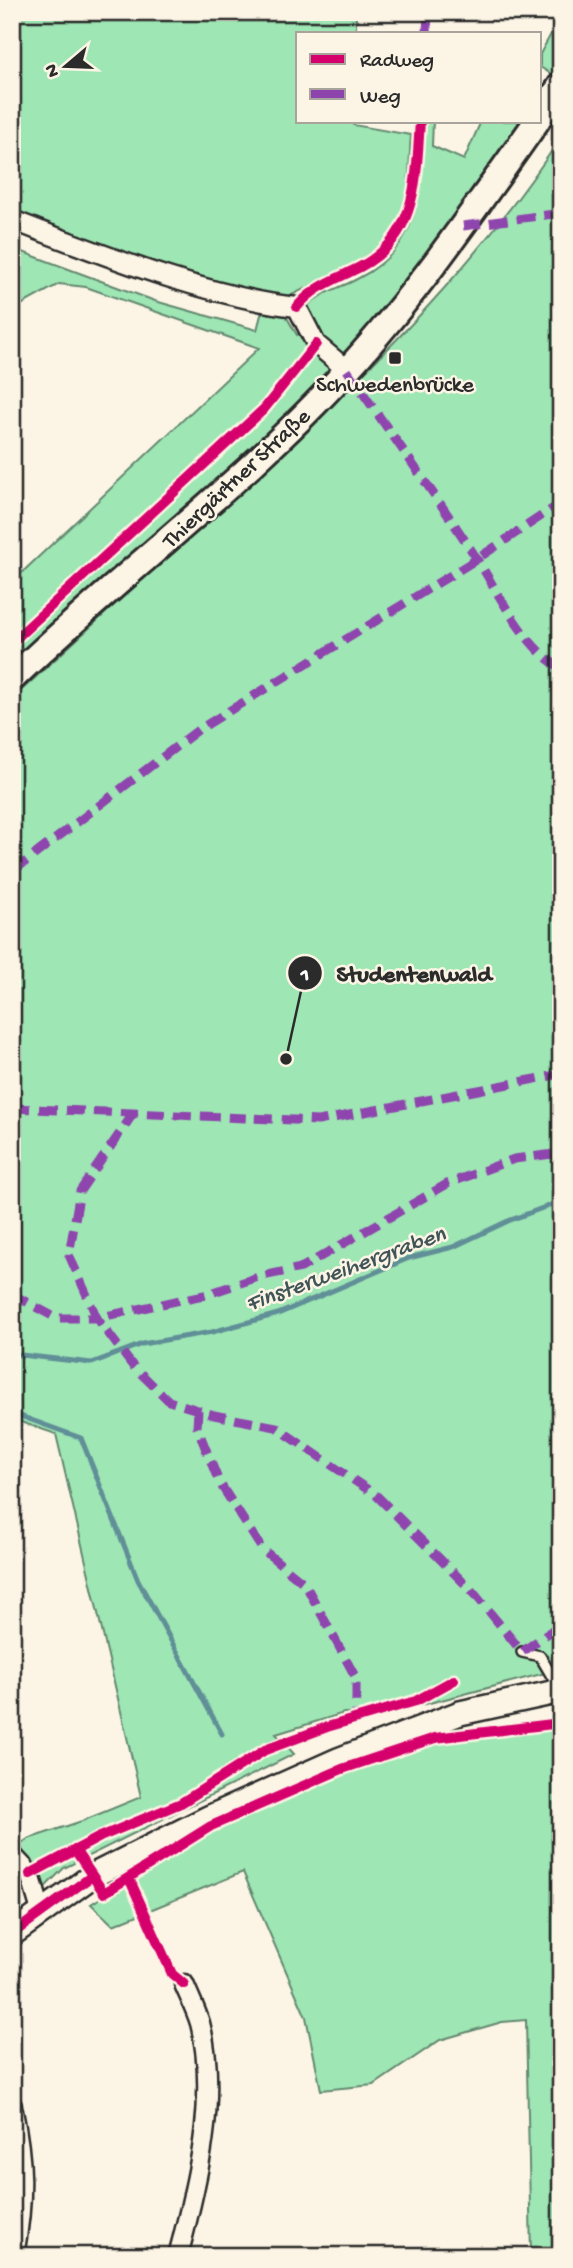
<svg xmlns="http://www.w3.org/2000/svg" width="573" height="2268" font-family="'Gochi Hand',sans-serif">
	<rect width="100%" height="100%" fill="#fcf5e5"/>
	<filter id="ink" filterUnits="userSpaceOnUse"><feTurbulence type="fractalNoise" baseFrequency=".0143" numOctaves="2"/><feDisplacementMap in="SourceGraphic" scale="14" xChannelSelector="R" yChannelSelector="G"/><feConvolveMatrix kernelMatrix="1 2 1 2 8 2 1 2 1" color-interpolation-filters="sRGB"/></filter>
	<g filter="url(#ink)">
		<!-- green -->
		<g fill="#9ee6b4" stroke="#648870" stroke-width="2">
			<path d="M12,12H356V33H298V121H352L353,125L411,135C409,156 410,180 406,201C394,255 336,272 292,295L279,297L163,267L80,241L12,210Z"/>
			<polygon points="561,16 561,60 553,75 540,67 540,54"/>
			<path d="M425,121H433L432,146L464,160L481,121H525L463,208L328,376L12,669V582L259,348L86,287L59,284L12,310V248L155,301L257,330L262,311L286,316L297,335L309,325L306,307C321,292 338,289 357,279C424,246 421,186 425,121Z"/>
			<path d="M561,137V1669L391,1713H344L276,1734L294,1754L64,1868L44,1888L24,1853L15,1848L28,1839L82,1821L141,1797L56,1434L12,1419V699C86,631 160,563 234,495C357,383 469,277 561,137Z"/>
			<polygon points="533,1730 561,1730 561,2256 531,2256 526,2020 502,2022 440,2040 374,2085 321,2090 306,2017 243,1872 113,1925 91,1904 212,1830 343,1773 434,1742"/>
		</g>
		<g fill="none" stroke-linecap="round" stroke-linejoin="round">
			<!-- stream -->
			<g stroke="#608f97" stroke-width="5">
				<polyline points="12,1354 92,1363 142,1344 212,1332 278,1314 409,1258 453,1247 508,1221 561,1201"/>
				<polyline points="12,1413 81,1438 138,1580 222,1734"/>
			</g>
			<defs>
				<polyline id="service" points="522,1652 540,1656 560,1690"/>
				<g id="minor">
					<path d="M12,220C98,253 206,297 297,307L316,344L347,370"/>
					<polyline points="12,1855 30,1874 41,1911"/>
					<path d="M12,2106C24,2163 24,2199 14,2256"/>
					<path d="M178,2256C197,2184 219,2097 200,2023C196,2010 189,1996 184,1984"/>
				</g>
				<polyline id="tertiary" points="12,1934 92,1876 208,1818 338,1760 460,1713 561,1691"/>
				<g id="secondary">
					<polyline points="540,116 561,85"/>
					<path d="M12,679C121,573 245,483 347,370C418,292 477,206 537,121"/>
				</g>
			</defs>
			<!-- service casing -->
			<use href="#service" stroke="#2b2b2b" stroke-width="14"/>
			<!-- minor casing -->
			<use href="#minor" stroke="#2b2b2b" stroke-width="23"/>
			<!-- tertiary casing -->
			<use href="#tertiary" stroke="#2b2b2b" stroke-width="28"/>
			<!-- secondary casing -->
			<use href="#secondary" stroke="#2b2b2b" stroke-width="30"/>
			<!-- service -->
			<use href="#service" stroke="#fcf5e5" stroke-width="9"/>
			<!-- minor -->
			<use href="#minor" stroke="#fcf5e5" stroke-width="18"/>
			<!-- tertiary -->
			<use href="#tertiary" stroke="#fcf5e5" stroke-width="23"/>
			<!-- secondary -->
			<use href="#secondary" stroke="#fcf5e5" stroke-width="24"/>
			<!-- quiet -->
			<g stroke="#8e44ad" stroke-width="9" stroke-dasharray="18 9" stroke-linecap="butt">
				<polyline points="427,33 428,12"/>
				<polyline points="463,226 561,213"/>
				<path d="M347,370C390,433 436,495 477,559C499,594 525,649 561,668"/>
				<polyline points="12,872 198,730 477,559 561,503"/>
				<polyline points="12,1108 318,1121 561,1074"/>
				<polyline points="135,1111 80,1191 69,1255 97,1318 208,1294 258,1277 301,1268 447,1184 514,1159 561,1153"/>
				<polyline points="12,1294 56,1318 97,1318 132,1365 169,1401 214,1415 276,1427 377,1496 474,1593 522,1652 561,1624"/>
				<polyline points="198,1410 197,1427 219,1482 262,1549 305,1584 356,1678 356,1718"/>
				<polyline points="560,1691 561,1693"/>
			</g>
			<defs>
				<g id="cycleway">
					<path d="M297,307C314,286 337,279 360,267C418,237 416,178 420,121"/>
					<polyline points="12,642 264,409 316,344"/>
					<polyline points="75,1850 104,1893 211,1826 342,1769 435,1738 561,1723"/>
					<polyline points="30,1874 100,1837 181,1803 265,1750 327,1727 416,1701 454,1680"/>
					<polyline points="129,1878 172,1974 184,1984"/>
					<polyline points="12,1934 92,1876"/>
				</g>
			</defs>
			<!-- cycleway casing -->
			<use href="#cycleway" stroke="#fcf5e5" stroke-width="15"/>
			<!-- cycleway -->
			<use href="#cycleway" stroke="#d6006c" stroke-width="10"/>
		</g>
	</g>
	<!-- markers -->
	<rect fill="#2b2b2b" stroke="#fcf5e5" stroke-width="2.5" x="388" y="351" width="14" height="14" rx="3.5"/>
	<g text-anchor="middle" stroke-width="5" stroke-linejoin="round" paint-order="stroke">
		<!-- poi labels -->
		<g font-size="23" fill="#2b2b2b" stroke="#fcf5e5">
			<text x="395" y="391">Schwedenbrücke</text>
		</g>
		<!-- street labels -->
		<g font-size="23" fill="#2b2b2b" stroke="#fcf5e5">
			<text transform="translate(235 477) rotate(-43)" y="8">Thiergärtner Straße</text>
		</g>
		<!-- water labels -->
		<g font-size="24" font-style="italic" fill="#415558" stroke="#fcf5e5">
			<text transform="translate(345 1267) rotate(-20)" y="8">Finsterweihergraben</text>
		</g>
	</g>
	<!-- callouts -->
	<path fill="none" stroke="#2b2b2b" stroke-width="2.5" d="M286 1059L305 973"/>
	<g fill="#2b2b2b" stroke="#fcf5e5" stroke-width="2.5">
		<circle cx="286" cy="1059" r="7"/>
		<circle cx="305" cy="973" r="18"/>
	</g>
	<g font-size="21" text-anchor="middle" font-weight="bold" fill="#fff">
		<text x="305" y="980">1</text>
	</g>
	<g font-size="24" text-anchor="middle" font-weight="bold" fill="#2b2b2b" stroke="#fcf5e5" stroke-width="5" stroke-linejoin="round" paint-order="stroke">
		<text x="414" y="981">Studentenwald</text>
	</g>
	<!-- margin -->
	<rect width="573" height="2268" fill="none" stroke="#fcf5e5" stroke-width="42"/>
	<rect x="21" y="21" width="531" height="2226" fill="none" stroke="#2b2b2b" stroke-width="2.5" filter="url(#ink)"/>
	<!-- legend -->
	<rect x="296" y="32" width="245" height="91" fill="#fcf5e5" stroke="#a8a49b" stroke-width="2"/>
	<rect x="310" y="54" width="35" height="10" fill="#d6006c" stroke="#a8a49b" stroke-width="2"/>
	<text x="360" y="66" font-size="21" fill="#2b2b2b">Radweg</text>
	<rect x="310" y="89" width="35" height="10" fill="#8e44ad" stroke="#a8a49b" stroke-width="2"/>
	<text x="360" y="102" font-size="21" fill="#2b2b2b">Weg</text>
	<!-- north arrow -->
	<g transform="translate(66 66) rotate(251)" stroke="#fcf5e5" stroke-width="5" paint-order="stroke">
	<path d="M0-5L12 26L0 18L-12 26Z" fill="#2b2b2b"/>
	<text y="-10" font-size="19" font-weight="bold" text-anchor="middle" fill="#2b2b2b">N</text>
	</g>
</svg>
